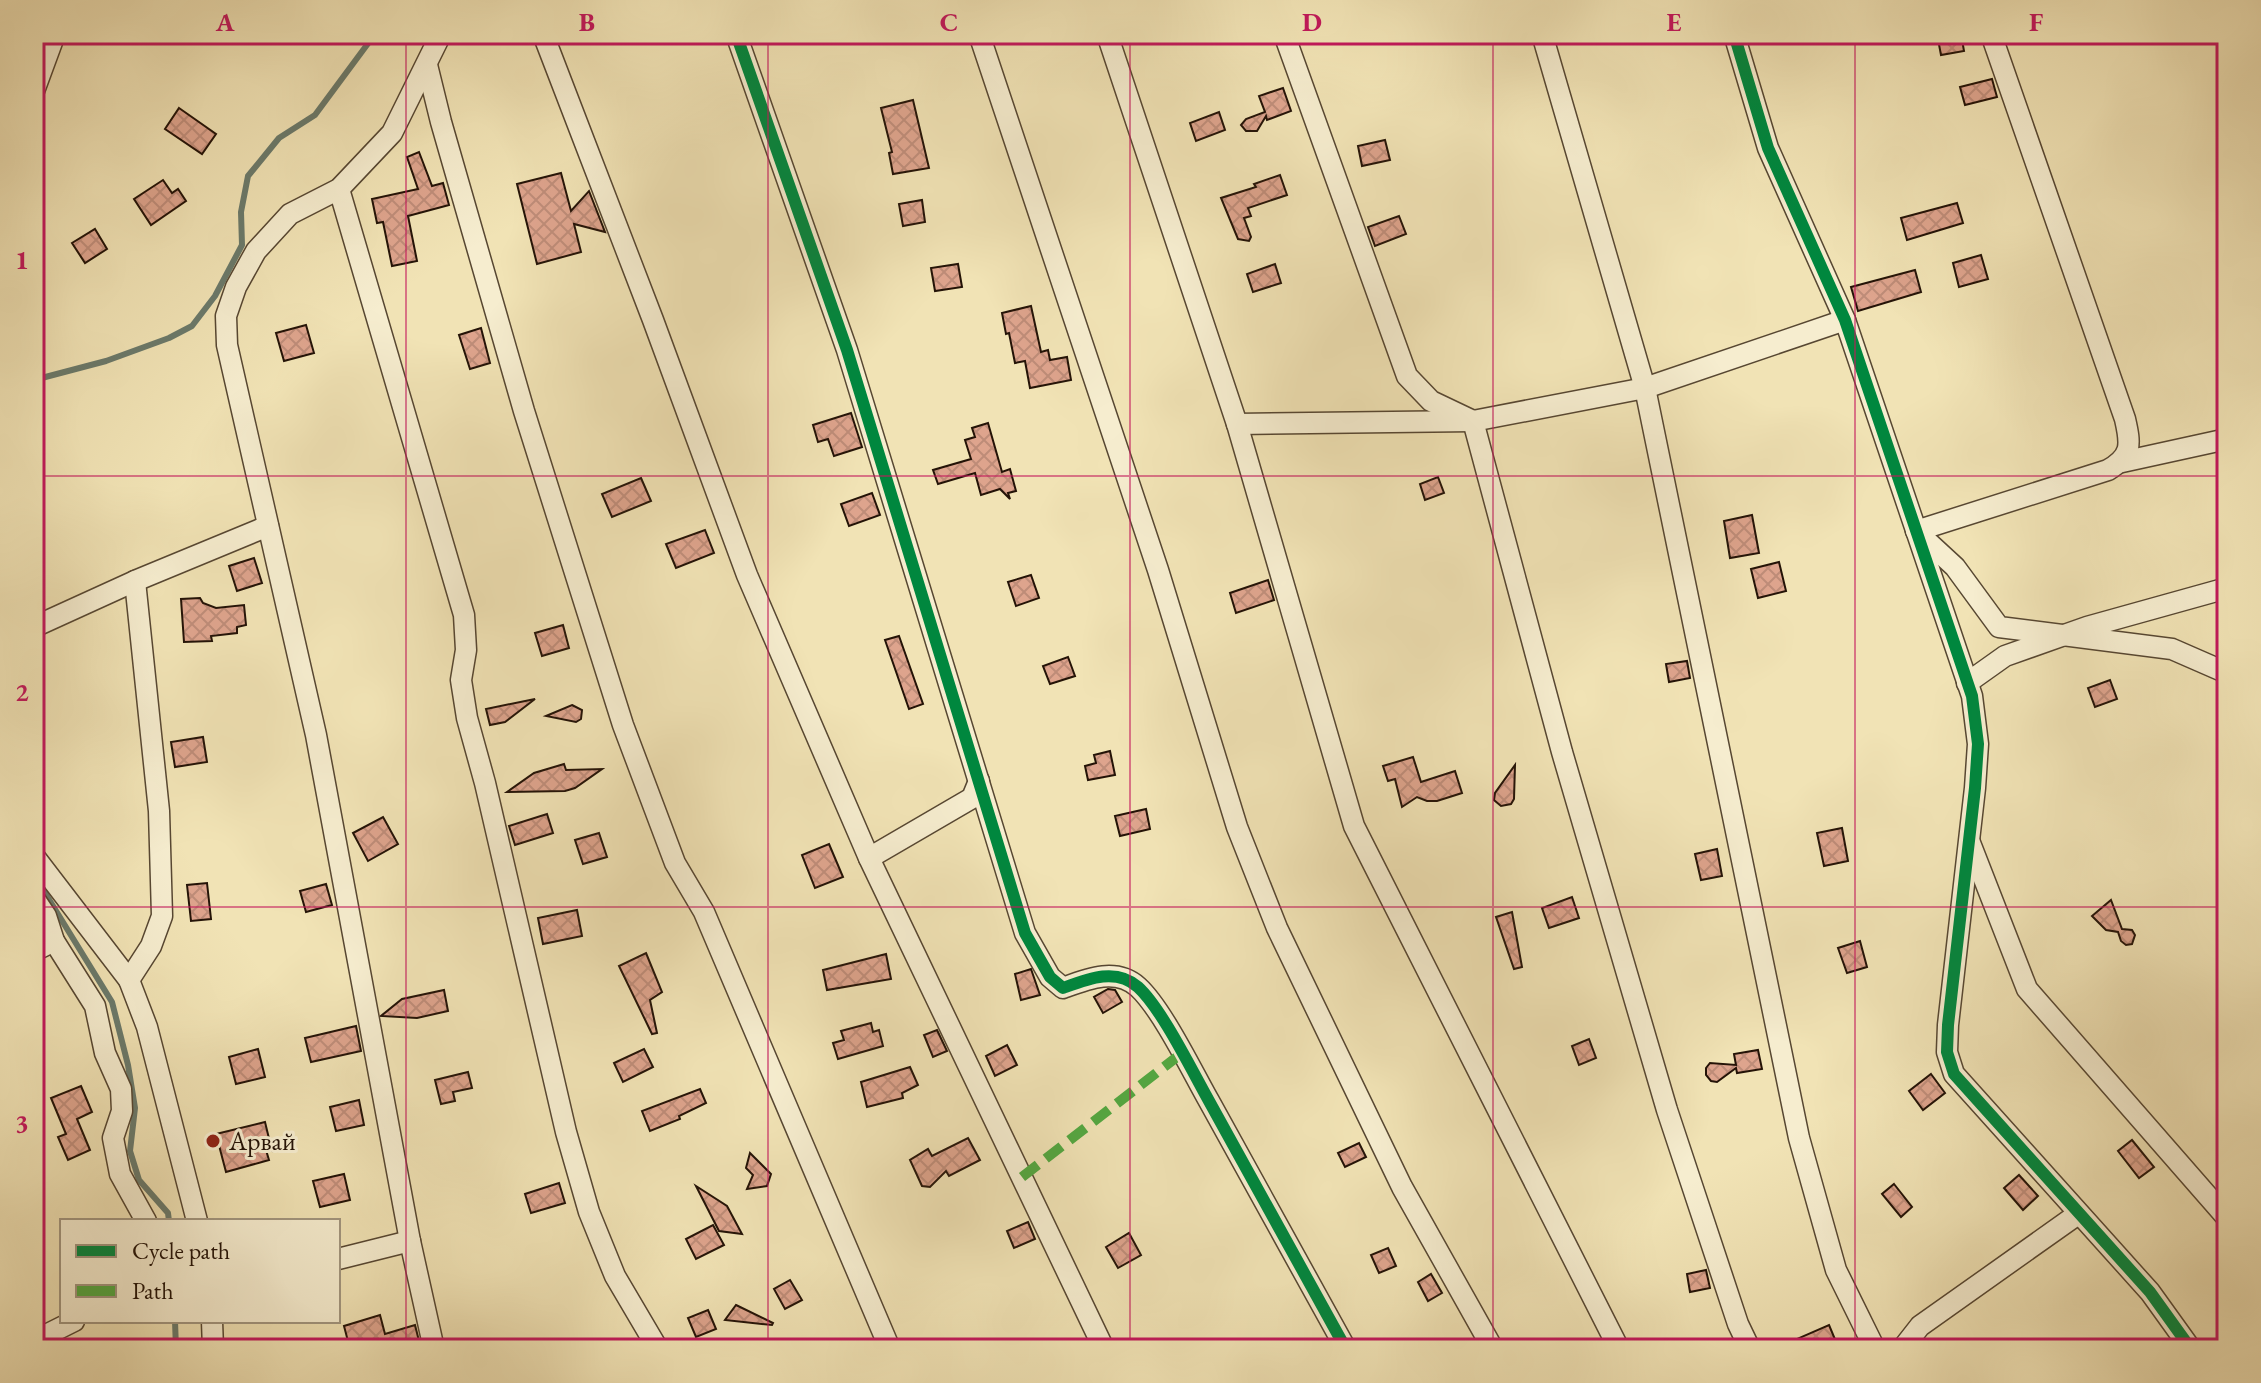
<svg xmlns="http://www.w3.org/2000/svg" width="2261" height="1383" font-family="'EB Garamond',serif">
	<defs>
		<pattern id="building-cross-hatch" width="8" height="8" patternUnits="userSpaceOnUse" patternTransform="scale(2)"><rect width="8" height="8" fill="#dea48d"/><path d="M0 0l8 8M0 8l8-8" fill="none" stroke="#be8c78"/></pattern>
	</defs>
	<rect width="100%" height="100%" fill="#f1e3b5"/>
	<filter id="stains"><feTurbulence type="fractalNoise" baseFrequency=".0025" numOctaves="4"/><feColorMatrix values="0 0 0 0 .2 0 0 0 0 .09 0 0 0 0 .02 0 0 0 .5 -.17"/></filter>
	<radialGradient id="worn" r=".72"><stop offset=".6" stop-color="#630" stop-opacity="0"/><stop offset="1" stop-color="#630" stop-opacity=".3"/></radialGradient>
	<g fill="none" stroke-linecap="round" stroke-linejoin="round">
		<!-- stream -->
		<g stroke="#6b7a6b" stroke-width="6">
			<polyline points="34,380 106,361 169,338 192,326 215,296 242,245 241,212 248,176 279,138 315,115 375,34"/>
			<polyline points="34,881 45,893 112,1002 128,1065 135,1108 130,1151 139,1180 168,1213 169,1221"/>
			<polyline points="175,1321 176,1349"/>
		</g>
	</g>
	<!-- building -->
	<g fill="url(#building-cross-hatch)" stroke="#241307" stroke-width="2">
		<polygon points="1937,34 1961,34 1964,51 1941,55"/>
		<polygon points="1992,79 1997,97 1965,105 1960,87"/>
		<polygon points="1283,88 1291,111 1267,120 1266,116 1257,131 1246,131 1241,125 1246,119 1265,112 1259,96"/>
		<polygon points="913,100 929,168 893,174 889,153 892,152 881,108"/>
		<polygon points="179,108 216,134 202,154 165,129"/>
		<polygon points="1219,112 1225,130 1196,141 1190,123"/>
		<polygon points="1385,140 1390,160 1362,166 1358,146"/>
		<polygon points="419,152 432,186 443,183 449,205 408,216 417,261 392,266 383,222 377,223 372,199 418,189 407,157"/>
		<polygon points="561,173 571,211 589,191 605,232 574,224 581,252 537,264 517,184"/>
		<polygon points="1280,175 1287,195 1248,208 1251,216 1244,218 1251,237 1249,241 1238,239 1221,198 1256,187 1254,184"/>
		<polygon points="163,180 172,193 178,189 186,201 151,225 134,199"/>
		<polygon points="922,200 925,222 903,226 899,204"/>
		<polygon points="1957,203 1963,223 1907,240 1901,218"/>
		<polygon points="1399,216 1406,234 1375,246 1368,227"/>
		<polygon points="95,229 107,249 85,263 72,243"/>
		<polygon points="1981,255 1988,279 1959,287 1953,263"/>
		<polygon points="958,264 962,287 935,291 931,268"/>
		<polygon points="1275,264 1281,283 1253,292 1247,274"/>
		<polygon points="1915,270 1921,292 1858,311 1851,287"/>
		<polygon points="1031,306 1041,352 1048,350 1050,360 1067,357 1071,380 1030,388 1025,361 1015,363 1009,333 1006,334 1002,313"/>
		<polygon points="306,325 314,353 284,361 276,333"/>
		<polygon points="481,328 490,363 470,369 459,335"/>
		<polygon points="851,413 862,447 834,456 828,439 818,442 813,425"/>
		<polygon points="988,423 1002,472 1010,469 1016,491 1008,493 1010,499 1000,489 981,495 975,473 938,484 933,470 971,459 965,440 975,437 972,428"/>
		<polygon points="1438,477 1444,493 1425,500 1420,484"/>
		<polygon points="641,478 651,501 612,517 602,494"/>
		<polygon points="872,493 880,515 849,526 841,504"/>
		<polygon points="1752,515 1759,553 1730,558 1724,521"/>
		<polygon points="705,530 714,553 676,568 666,544"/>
		<polygon points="254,558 262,583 237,591 229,566"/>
		<polygon points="1779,562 1786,591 1758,598 1751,569"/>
		<polygon points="1031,575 1039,598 1016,606 1008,582"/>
		<polygon points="1268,580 1274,600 1236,613 1230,593"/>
		<polygon points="200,598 203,603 216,608 244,605 246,625 237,627 237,633 211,636 212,641 184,642 181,599"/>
		<polygon points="563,625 569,648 542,656 535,633"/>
		<polygon points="899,636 923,704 909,709 885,640"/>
		<polygon points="1068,657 1075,676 1050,684 1043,666"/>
		<polygon points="1687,661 1690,678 1669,682 1666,664"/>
		<polygon points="2110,680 2117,699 2095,707 2088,688"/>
		<polygon points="535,699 505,722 490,725 486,709"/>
		<polygon points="572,705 582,710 581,719 576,722 546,716"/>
		<polygon points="203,737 207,762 175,767 171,742"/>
		<polygon points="1110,751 1115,775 1088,780 1085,766 1096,763 1094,755"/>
		<polygon points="1413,757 1421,782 1455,771 1462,793 1437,801 1427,801 1417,797 1402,807 1395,779 1388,781 1383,766"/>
		<polygon points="564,764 566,770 602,769 575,788 565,791 507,792 534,773"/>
		<polygon points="1515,765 1514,799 1511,804 1501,806 1494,800 1495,793"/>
		<polygon points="1146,809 1150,829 1120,836 1115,816"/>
		<polygon points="547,814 553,833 515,845 509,826"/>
		<polygon points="383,817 398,844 368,861 353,833"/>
		<polygon points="1842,828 1848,861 1824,866 1817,833"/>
		<polygon points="599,833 607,857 583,864 575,840"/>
		<polygon points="829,844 843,877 815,888 802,855"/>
		<polygon points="1717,849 1722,876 1701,880 1695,854"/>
		<polygon points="207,883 211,919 191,921 187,885"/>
		<polygon points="326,884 332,905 306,912 300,891"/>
		<polygon points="1572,897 1579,918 1549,928 1542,908"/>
		<polygon points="2111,900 2122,929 2132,930 2135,935 2132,944 2126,945 2121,941 2118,932 2106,930 2092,916"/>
		<polygon points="577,910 582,936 543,944 538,918"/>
		<polygon points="1512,912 1522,967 1514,969 1496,917"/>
		<polygon points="1860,941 1867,967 1847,973 1838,948"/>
		<polygon points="646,953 662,992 650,1000 657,1033 652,1034 619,966"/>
		<polygon points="886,954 891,979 827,990 823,970"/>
		<polygon points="1031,969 1040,995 1021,1000 1015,974"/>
		<polygon points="1108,989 1115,990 1122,1002 1103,1013 1094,997"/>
		<polygon points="444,990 448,1011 417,1018 381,1016 402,999"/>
		<polygon points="871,1023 873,1032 879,1030 883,1046 838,1059 833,1043 844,1040 841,1031"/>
		<polygon points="356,1026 361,1051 311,1062 305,1038"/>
		<polygon points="937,1030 947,1051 933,1057 924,1035"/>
		<polygon points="1589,1039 1596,1058 1579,1065 1572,1046"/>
		<polygon points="1007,1045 1017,1065 995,1076 986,1056"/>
		<polygon points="258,1049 265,1077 236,1084 229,1057"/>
		<polygon points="644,1049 653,1067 623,1082 614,1063"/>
		<polygon points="1758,1050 1762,1069 1737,1073 1736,1068 1717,1082 1711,1081 1706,1075 1706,1068 1710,1063 1736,1065 1734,1054"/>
		<polygon points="910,1067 918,1085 902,1093 903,1098 867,1107 861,1082"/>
		<polygon points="468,1072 472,1088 453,1092 455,1101 441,1104 435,1080"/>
		<polygon points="1931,1074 1945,1093 1923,1110 1909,1091"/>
		<polygon points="81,1086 92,1112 77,1119 90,1150 68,1160 58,1137 66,1134 51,1098"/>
		<polygon points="700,1089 706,1103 679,1116 680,1119 650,1131 642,1111"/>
		<polygon points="359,1100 364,1125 336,1131 330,1107"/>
		<polygon points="265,1122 272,1151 266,1150 269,1160 226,1172 216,1134"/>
		<polygon points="968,1138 980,1160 949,1176 946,1171 930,1187 922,1186 910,1160 928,1149 932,1156"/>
		<polygon points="2132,1140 2154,1167 2139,1178 2118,1151"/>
		<polygon points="1359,1143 1366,1157 1345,1167 1338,1153"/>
		<polygon points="750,1153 771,1174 767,1186 747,1189 753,1175 746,1168"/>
		<polygon points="344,1174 350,1200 320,1207 313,1181"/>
		<polygon points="2019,1175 2038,1196 2023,1210 2004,1188"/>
		<polygon points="559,1183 565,1203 531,1213 525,1194"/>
		<polygon points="1894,1184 1912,1207 1901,1217 1882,1194"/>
		<polygon points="696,1186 727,1206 742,1234 719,1231"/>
		<polygon points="1028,1222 1035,1239 1014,1248 1007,1231"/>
		<polygon points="713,1225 724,1245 696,1259 686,1239"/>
		<polygon points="1129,1233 1141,1255 1118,1268 1106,1247"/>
		<polygon points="1388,1248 1396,1266 1379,1273 1371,1255"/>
		<polygon points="1706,1270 1710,1288 1690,1292 1687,1274"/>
		<polygon points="1431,1274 1442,1293 1428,1301 1418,1282"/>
		<polygon points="790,1280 802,1300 785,1309 774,1289"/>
		<polygon points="736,1305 773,1323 772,1325 725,1320"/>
		<polygon points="708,1310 716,1329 696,1337 688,1318"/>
		<polygon points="380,1315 385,1334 415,1325 421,1349 350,1349 344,1326"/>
		<polygon points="1829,1325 1839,1349 1774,1349"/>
	</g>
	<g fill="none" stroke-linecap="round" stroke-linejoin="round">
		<defs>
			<g id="minor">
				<polyline points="543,34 653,320 747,575 869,858 1104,1349"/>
				<path d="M736,34L847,350L1025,933L1050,977L1063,988C1087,979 1116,967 1138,987C1162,1009 1192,1071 1209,1101C1255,1184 1300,1266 1346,1349"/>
				<polyline points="979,34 1158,570 1237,827 1277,928 1402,1187 1493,1349"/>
				<polyline points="1107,34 1237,424 1354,826 1619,1349"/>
				<polyline points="1284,34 1407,376 1431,401 1473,421 1562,752 1667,1110 1738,1324 1750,1349"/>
				<polyline points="1542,34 1645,388 1799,1138 1836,1270 1875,1349"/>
				<polyline points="1734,34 1768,148 1845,320 1972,696 1978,744 1975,788 1948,1025 1947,1052 1954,1074 2150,1292 2191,1349"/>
				<path d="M1991,34L2125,419C2131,445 2132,456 2108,470L1916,531L1955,567L1999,627L2172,649L2227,673"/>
				<polyline points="427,65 441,122 524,411 623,725 675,863 704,912 890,1349"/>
				<polyline points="34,91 55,34"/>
				<polyline points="339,189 464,615 466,650 461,680 467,718 485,783 566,1132 589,1212 615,1276 658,1349"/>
				<polyline points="1237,424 1473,421 1645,388 1845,320"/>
				<polyline points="2122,462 2227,439"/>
				<polyline points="34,627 135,581 268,526"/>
				<polyline points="1967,683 2005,656 2087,627 2227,588"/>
				<polyline points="1970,843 2027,989 2227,1218"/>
				<polyline points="34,856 129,980 147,1027 197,1221"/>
				<polyline points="869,858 972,798 979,781"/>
				<polyline points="34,898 46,916 54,941 95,1006 105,1053 121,1089 122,1111 113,1138 120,1174 146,1221"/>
				<polyline points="34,951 54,941"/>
				<polyline points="129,980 151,946 162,916 159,811 135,581"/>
				<polyline points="338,1259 410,1241"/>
				<polyline points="212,1321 213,1349"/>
				<polyline points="34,1341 74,1321"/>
				<polyline points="434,1349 410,1241 316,735 227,345 226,316 236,287 256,251 290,214 339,189 392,133 441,34"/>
				<polyline points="1902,1349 1920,1326 2078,1214"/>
			</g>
		</defs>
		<!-- minor casing -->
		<use href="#minor" stroke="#574732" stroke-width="23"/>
		<!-- minor -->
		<use href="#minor" stroke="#f6edcf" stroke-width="20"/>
		<!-- quiet -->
		<polyline stroke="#53a841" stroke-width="10" stroke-dasharray="20 10" stroke-linecap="butt" points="1022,1177 1182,1053"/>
		<defs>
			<g id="cycleway">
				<path d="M736,34L847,350L1025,933L1050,977L1063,988C1087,979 1116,967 1138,987C1162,1009 1192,1071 1209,1101C1255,1184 1300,1266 1346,1349"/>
				<polyline points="1734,34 1768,148 1845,320 1972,696 1978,744 1975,788 1948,1025 1947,1052 1954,1074 2150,1292 2191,1349"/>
			</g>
		</defs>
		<!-- cycleway casing -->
		<use href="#cycleway" stroke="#f6edcf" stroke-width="17"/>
		<!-- cycleway -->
		<use href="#cycleway" stroke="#00873e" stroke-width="12"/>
	</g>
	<!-- grid -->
	<path fill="none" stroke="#c2185b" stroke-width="2" stroke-opacity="0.55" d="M406,34V1349M768,34V1349M1130,34V1349M1493,34V1349M1855,34V1349M34,476H2227M34,907H2227"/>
	<!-- markers -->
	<circle fill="#8f2418" stroke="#f6edcf" stroke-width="3" cx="213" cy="1141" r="8"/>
	<g text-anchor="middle" stroke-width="6" stroke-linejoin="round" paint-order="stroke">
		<!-- poi labels -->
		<g font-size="26" fill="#241307" stroke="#f6edcf" text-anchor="start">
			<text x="229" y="1150">Арвай</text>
		</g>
	</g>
	<!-- margin -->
	<rect width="2261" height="1383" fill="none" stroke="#f1e3b5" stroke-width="88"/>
	<!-- legend -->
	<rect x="60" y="1219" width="280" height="104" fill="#f6edcf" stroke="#a2967f" stroke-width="2"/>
	<rect x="76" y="1245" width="40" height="12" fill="#00873e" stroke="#a2967f" stroke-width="2"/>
	<text x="132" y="1259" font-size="24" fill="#241307">Cycle path</text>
	<rect x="76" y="1285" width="40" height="12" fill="#53a841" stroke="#a2967f" stroke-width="2"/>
	<text x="132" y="1299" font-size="24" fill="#241307">Path</text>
	<rect x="44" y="44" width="2173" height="1295" fill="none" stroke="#c2185b" stroke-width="3"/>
	<g font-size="26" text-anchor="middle" font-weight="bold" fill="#c2185b">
		<text x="225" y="31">A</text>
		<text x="587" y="31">B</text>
		<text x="949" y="31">C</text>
		<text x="1312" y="31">D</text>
		<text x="1674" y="31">E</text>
		<text x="2036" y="31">F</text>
		<text x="22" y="269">1</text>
		<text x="22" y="701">2</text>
		<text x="22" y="1132">3</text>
	</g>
	<rect width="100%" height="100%" filter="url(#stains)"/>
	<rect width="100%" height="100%" fill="url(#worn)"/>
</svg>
